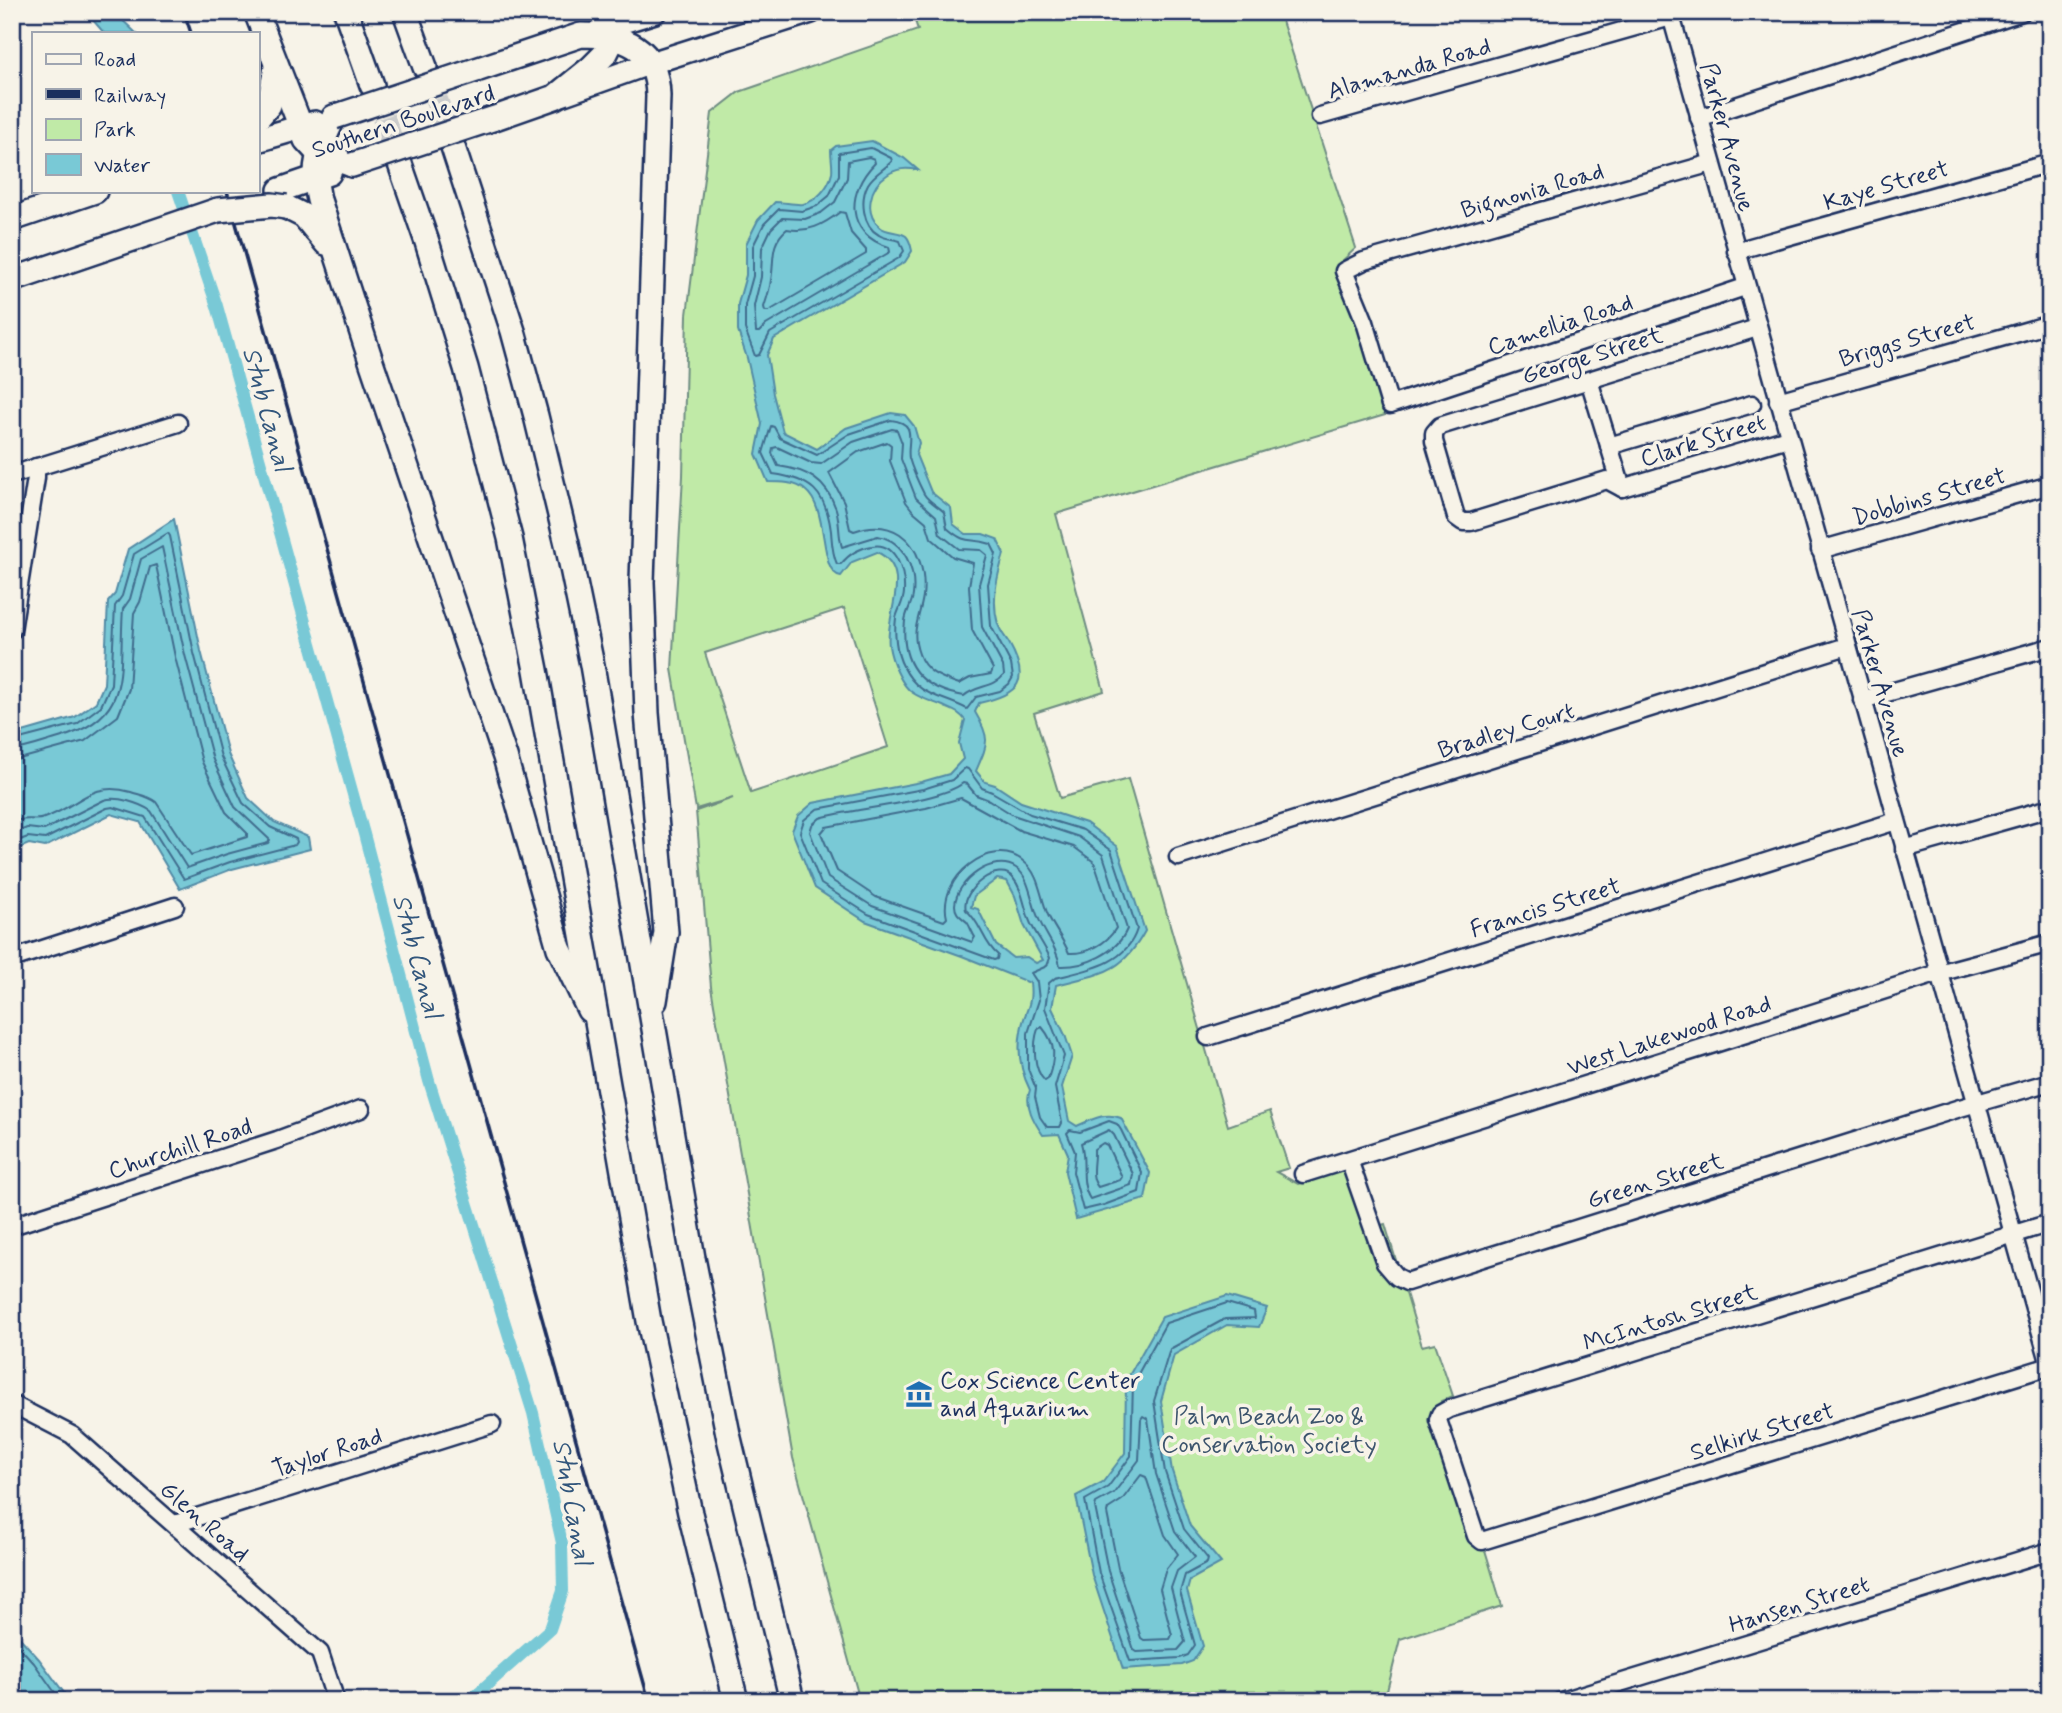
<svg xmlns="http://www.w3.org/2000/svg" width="2062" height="1713" font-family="Mynerve,sans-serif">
	<rect width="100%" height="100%" fill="#f7f3e8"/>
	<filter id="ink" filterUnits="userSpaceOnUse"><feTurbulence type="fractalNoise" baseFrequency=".0143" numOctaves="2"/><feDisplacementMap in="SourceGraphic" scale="14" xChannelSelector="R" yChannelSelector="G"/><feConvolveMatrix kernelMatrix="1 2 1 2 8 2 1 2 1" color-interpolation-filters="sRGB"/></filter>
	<g filter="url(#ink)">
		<!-- green -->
		<path fill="#c0eaa7" stroke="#6e8c82" stroke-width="2" fill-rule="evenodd" d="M912,12H1279L1356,248L1340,263L1385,415L1056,514L1104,691L1034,713L1060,798L1128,779L1228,1126L1270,1111L1289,1168L1276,1172L1298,1184L1356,1164L1378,1226L1385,1224L1422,1346L1435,1343L1453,1396L1441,1401L1446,1421L1502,1606L1400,1639L1386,1695L1388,1701H860L793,1458L711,987L696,811L733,798L696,809L672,669L683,476L687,315L712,113L739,92L918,30ZM844,608L888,747L751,793L705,653Z"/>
		<!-- water -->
		<g fill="#79c9d6" stroke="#538ba6" stroke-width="2" fill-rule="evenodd">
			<polygon points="86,12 114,12 136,33 104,33"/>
			<path d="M872,141L904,158L918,170C906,168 897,168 887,175C870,186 863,213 880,227C887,233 899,231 906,236C910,240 911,246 912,251L905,262L774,339L767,355L773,394L783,432L817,449L846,428L891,413L905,415L914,426L919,443L916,455L931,492L951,508L953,524L966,534H983L997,539L1004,554C997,577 991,600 998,624C1000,631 1005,637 1009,643C1031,682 1019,694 979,703L975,712C991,739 988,743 976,771L985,782L995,785L1021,802L1086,823L1117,846L1145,931C1121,975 1100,973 1056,985L1052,1008L1065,1035L1072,1056L1062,1087L1069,1121L1077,1126C1093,1119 1105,1112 1121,1118L1150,1173L1145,1199L1076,1219L1065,1172L1068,1154L1059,1134L1043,1135C1034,1122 1024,1105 1030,1090C1021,1072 1017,1052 1021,1031C1024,1010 1033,1008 1030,983L962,956L865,921L815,888L792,831L798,816L813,803L921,782L949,774L963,759L959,743L965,720C958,711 953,711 943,706C933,702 922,699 913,693C901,686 891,659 889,646C884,615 915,570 877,552L852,562L841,576C818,573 830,509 805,490C796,482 780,482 768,482L756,454L762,424L747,358L738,331V304L746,275V244L758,220L775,202C784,202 795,205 803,204C817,201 829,187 832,173C833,166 831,158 831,150L836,146ZM997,879L1007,881L1015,896L1024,925L1043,960L1036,963L1027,957L1013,958L996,945L978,909L971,907L974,896Z"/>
			<polygon points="174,519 201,651 228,754 248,798 274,822 308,837 310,849 232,869 180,889 140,822 111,814 45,847 29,844 12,851 12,735 75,717 96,702 104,684 108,602 115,594 128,549"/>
			<polygon points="1227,1296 1267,1308 1259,1327 1227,1325 1174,1355 1161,1401 1172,1471 1190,1526 1221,1563 1190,1580 1187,1591 1203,1646 1193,1661 1182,1665 1123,1669 1092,1575 1076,1496 1103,1482 1125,1453 1126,1381 1162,1317"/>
			<polygon points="12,1629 39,1659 70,1701 12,1701"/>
		</g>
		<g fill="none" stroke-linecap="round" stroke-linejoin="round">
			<!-- shore -->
			<g stroke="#416d8e" stroke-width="2">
				<path d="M871,148L891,158L892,161C885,169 874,174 868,184C860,199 862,226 879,235C885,239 894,239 900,241L904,251L899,258L770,333L759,355L755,356L745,329V305L753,276V246L764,224L779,209L802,211L817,206L829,196L839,175V153Z"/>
				<path d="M869,157L874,159L875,163C846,192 845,234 889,247L890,252L766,325L759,332H756L754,306L761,277L762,248L771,229L782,218L805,219L821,213L835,202L847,178L848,161Z"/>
				<path d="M840,212L845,213L851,233L866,250V254L769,311H765L764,307C767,298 770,289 771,280C775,260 769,244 787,229C808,233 823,225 840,212Z"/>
				<path d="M891,420C919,423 906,442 909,458C912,469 919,484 924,494C928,501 938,506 944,512L947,528C969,547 969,536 991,544L996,554L988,584L991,626L1011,664L1013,677L1009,684L1000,691L976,697L967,709C940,695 918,697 903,666C896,653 894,633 896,618C898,610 904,601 904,592C905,574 897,541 872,546C859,548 849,554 841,564H837C832,553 832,543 831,531C826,491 810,479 773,474L763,453L771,426L774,427L780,438L817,455L849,434Z"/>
				<path d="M892,429L897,430L902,443L901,459L916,498L936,516L940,534L959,549L981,550L987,555L979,584L982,627L1003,666L1004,675C994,688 976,685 964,696C922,689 900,665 905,621C906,612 912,604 913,595C916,570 905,541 878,536L842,547C838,535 840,521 836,509C826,480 807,470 778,466L772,453L773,448L777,447L811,463L821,464L853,442Z"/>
				<path d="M887,442L891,445L890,461L906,502L913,511L926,522L931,538L953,557L973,563L969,586L972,630L993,669L991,674L970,678L959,684C942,678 925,673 919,654C910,630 920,618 923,596C926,574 919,547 900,534C885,524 870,525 854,531L850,529L844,502L829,473L858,452Z"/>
				<polyline points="12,741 77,724 101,706 111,684 115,606 122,596 134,554 168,533 170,536 194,653 221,757 243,803 270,827 296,839 297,842 295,845 230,862 184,879 145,817 113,807 107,808 45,839 28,837 12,843"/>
				<path d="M12,750C28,749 44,742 59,738C134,717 118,672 123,609L130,599L141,559L162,547L185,655L213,760L235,807L270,840L268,843L227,854L187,868L151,811C139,803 117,796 104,800L44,830L27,828L12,834"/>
				<path d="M12,761L85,741L118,716L129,689L134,613L140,602L150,567L156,565L175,657L202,762L226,812L247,833V837L191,855L156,802C148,796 140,795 131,792C89,780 79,807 44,818C34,822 26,816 12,822"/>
				<path d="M965,768L968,769L982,788L992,792L1030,814L1083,830L1111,850L1137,929C1126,965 1087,970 1055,978L1049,983L1045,1008L1064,1056L1055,1087L1062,1123L1060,1127H1047L1040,1117L1035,1097L1036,1089L1028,1069V1033L1039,1000L1037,982L1031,973L1047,966L1050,958C1045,946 1037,936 1031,924C1024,910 1024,891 1013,878C999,860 960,890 966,910C981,922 983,943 998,955L997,959L994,960L868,914L821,884L800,832L804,820L817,809L923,789L952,780Z"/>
				<path d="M963,783L967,784L976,795L989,800L1013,815L1079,837L1103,855L1127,929C1117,953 1085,967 1060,966C1057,947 1045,935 1038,917C1031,902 1030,877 1016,868C993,853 956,881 955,905C955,915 962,917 967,922C970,926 972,933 975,937L972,942L872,906L828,878L810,832L812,825L820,818C854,808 940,802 963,783Z"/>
				<path d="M961,798L1021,831L1074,847L1094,862L1116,928C1107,944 1087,954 1069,953C1063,939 1054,928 1048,915C1040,897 1040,874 1023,861C991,835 937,878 947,918L944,921L876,897L837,871L821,833L826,827L926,808Z"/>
				<path d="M1042,1027C1057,1045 1055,1058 1048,1079L1045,1081C1033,1070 1033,1043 1038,1029Z"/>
				<polygon points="1109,1121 1117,1124 1121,1130 1142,1173 1139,1192 1104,1205 1083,1210 1073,1172 1075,1152 1067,1133 1070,1130 1080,1132"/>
				<path d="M1109,1130L1114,1135L1133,1174L1131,1185L1090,1199C1079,1182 1087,1161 1081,1143Z"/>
				<path d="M1103,1143L1107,1145L1122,1177L1120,1180L1098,1187C1089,1176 1095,1162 1094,1149Z"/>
				<polygon points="1227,1303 1254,1311 1255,1318 1225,1319 1170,1349 1154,1401 1165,1472 1184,1529 1208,1559 1207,1563 1185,1575 1180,1592 1195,1645 1188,1655 1180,1658 1130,1661 1099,1573 1085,1500 1108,1487 1131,1456 1133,1383 1166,1323"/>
				<polygon points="1143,1416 1148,1419 1156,1474 1175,1531 1195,1557 1177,1571 1171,1588 1185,1642 1178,1650 1137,1652 1134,1650 1108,1571 1095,1507 1096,1503 1114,1493 1139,1460 1141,1419"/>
				<polygon points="1141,1475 1146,1477 1165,1535 1178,1554 1166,1569 1160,1589 1172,1635 1170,1639 1144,1640 1141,1638 1118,1568 1107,1513 1108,1509 1122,1500"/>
				<polyline points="12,1639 34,1663 61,1701"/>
			</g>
			<!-- canal -->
			<polyline stroke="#79c9d6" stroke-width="12" points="178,191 217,306 364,834 429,1081 533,1413 562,1543 563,1591 550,1629 469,1701"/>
			<!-- highway-tunnel -->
			<g stroke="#cbcccc" stroke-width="23" stroke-dasharray="23 11" stroke-linecap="butt">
				<polyline points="425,67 453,147"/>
				<polyline points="372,85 400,164"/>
			</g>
			<defs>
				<g id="minor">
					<polyline points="1670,12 2050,1365"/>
					<polyline points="1320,116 1671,17"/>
					<polyline points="1699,118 2022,12"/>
					<polyline points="1712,163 1364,261 1344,271 1365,322 1390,405 1745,287"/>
					<polyline points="1736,251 2050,163"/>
					<polyline points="1757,328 1440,426 1434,433 1434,441 1456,517 1463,522 1471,522 1607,480 1622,488 1788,438"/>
					<polyline points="1589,380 1622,488"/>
					<polyline points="1778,401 2050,324"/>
					<polyline points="1609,446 1752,404"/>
					<polyline points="12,475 178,423"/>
					<polyline points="1820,550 2050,485"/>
					<polyline points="12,630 36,478 36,467"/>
					<polyline points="1862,700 2050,647"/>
					<polyline points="1904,849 2050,808"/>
					<polyline points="1178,857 1847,646"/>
					<polyline points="12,959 175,906"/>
					<polyline points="1208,1037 1896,821"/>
					<polyline points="1349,1160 1385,1263 1397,1277 1407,1282 1960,1108 2050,1082"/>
					<polyline points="1303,1174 1939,973 2050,943"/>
					<polyline points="2050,1223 1449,1409 1440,1414 1438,1420 1476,1536 1482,1541 2050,1366"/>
					<polyline points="12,1226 277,1140 361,1109"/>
					<polyline points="12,1404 72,1435 320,1653 336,1701"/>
					<polyline points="175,1524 492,1424"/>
					<polyline points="1561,1701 2050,1551"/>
				</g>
				<g id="major">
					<polyline points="600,29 655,12"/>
					<polyline points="561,95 651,63 811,12"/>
				</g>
				<g id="highway">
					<polyline points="256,12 306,140 318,153 352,165"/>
					<polyline points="346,12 372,85"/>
					<polyline points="405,12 425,67"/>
					<path d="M476,70L581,35C624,35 657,46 658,96L642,582L647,713L666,932L655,1001"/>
					<path d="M334,117C319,148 311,166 319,200L371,361L505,757L559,948L589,1010"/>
					<polyline points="257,119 269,105 276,67"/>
					<polyline points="492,119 555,97 591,68 606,53 614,37 617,12"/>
					<polyline points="257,140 315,123"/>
					<polyline points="453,147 513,331 536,416 567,544 592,665 693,1258 728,1434 792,1701"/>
					<polyline points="400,164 427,242 466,368 510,538 536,670 649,1321 690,1513 736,1701"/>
					<polyline points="280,190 329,173"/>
					<polyline points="286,207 304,216 326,243"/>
					<polyline points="12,219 95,191"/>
					<polyline points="12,280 218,210"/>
				</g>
			</defs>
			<!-- minor casing -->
			<use href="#minor" stroke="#1b2f5e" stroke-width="21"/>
			<!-- major casing -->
			<use href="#major" stroke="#1b2f5e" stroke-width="26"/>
			<!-- highway casing -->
			<use href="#highway" stroke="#1b2f5e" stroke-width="28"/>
			<!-- minor -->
			<use href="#minor" stroke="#f7f3e8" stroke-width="16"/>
			<!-- major -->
			<use href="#major" stroke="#f7f3e8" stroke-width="21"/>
			<!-- highway -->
			<use href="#highway" stroke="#f7f3e8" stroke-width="23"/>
			<!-- rail -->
			<g stroke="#1b2f5e" stroke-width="3.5">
				<polyline points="184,12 191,33"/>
				<polyline points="227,191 649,1701"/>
			</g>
			<defs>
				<g id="highway-bridge">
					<polyline points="334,117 476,70"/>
					<polyline points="352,165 492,119"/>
					<polyline points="218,210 272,205 286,207"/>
				</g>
			</defs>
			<!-- highway-bridge casing -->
			<use href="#highway-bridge" stroke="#1b2f5e" stroke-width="28" stroke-linecap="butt"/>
			<!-- highway-bridge -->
			<use href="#highway-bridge" stroke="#f7f3e8" stroke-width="23"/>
		</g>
	</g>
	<!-- icons -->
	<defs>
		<symbol id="museum-bare" viewBox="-9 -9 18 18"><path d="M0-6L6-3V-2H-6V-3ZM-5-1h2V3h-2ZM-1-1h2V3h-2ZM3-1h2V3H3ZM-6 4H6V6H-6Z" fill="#1f6fb2" stroke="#f7f3e8" stroke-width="2.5" paint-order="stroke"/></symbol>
	</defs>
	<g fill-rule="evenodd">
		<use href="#museum-bare" x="900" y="1375" width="38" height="38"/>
	</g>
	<g text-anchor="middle" stroke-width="7" stroke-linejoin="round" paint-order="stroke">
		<!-- street labels -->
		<g font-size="24" fill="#1b2f5e" stroke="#f7f3e8">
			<text transform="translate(1409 68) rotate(-16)" y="8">Alamanda Road</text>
			<text transform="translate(403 121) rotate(-18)" y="8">Southern Boulevard</text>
			<text transform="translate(1728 137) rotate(75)" y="8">Parker Avenue</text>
			<text transform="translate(1886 185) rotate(-16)" y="8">Kaye Street</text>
			<text transform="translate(1532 190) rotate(-16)" y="8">Bignonia Road</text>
			<text transform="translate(1560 324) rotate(-18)" y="8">Camellia Road</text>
			<text transform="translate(1907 340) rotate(-16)" y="8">Briggs Street</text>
			<text transform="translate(1592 355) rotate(-17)" y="8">George Street</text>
			<text transform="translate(1703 440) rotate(-17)" y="8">Clark Street</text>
			<text transform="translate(1929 496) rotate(-16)" y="8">Dobbins Street</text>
			<text transform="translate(1881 683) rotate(74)" y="8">Parker Avenue</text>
			<text transform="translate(1506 730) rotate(-17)" y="8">Bradley Court</text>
			<text transform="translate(1545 907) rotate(-17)" y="8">Francis Street</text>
			<text transform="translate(1669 1035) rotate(-18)" y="8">West Lakewood Road</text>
			<text transform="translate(180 1148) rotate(-18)" y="8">Churchill Road</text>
			<text transform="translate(1655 1180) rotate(-17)" y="8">Green Street</text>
			<text transform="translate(1670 1317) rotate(-17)" y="8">McIntosh Street</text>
			<text transform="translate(1762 1431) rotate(-17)" y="8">Selkirk Street</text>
			<text transform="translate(327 1452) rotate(-18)" y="8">Taylor Road</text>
			<text transform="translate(205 1521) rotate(41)" y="8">Glen Road</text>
			<text transform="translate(1799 1604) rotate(-17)" y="8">Hansen Street</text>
		</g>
		<!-- poi labels -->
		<g font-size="24" fill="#1b2f5e" stroke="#f7f3e8" text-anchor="start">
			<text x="940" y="1388">Cox Science Center<tspan x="940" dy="28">and Aquarium</tspan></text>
		</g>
		<!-- park labels -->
		<g font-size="24" fill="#3c546d" stroke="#f7f3e8">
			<text x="1269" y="1424">Palm Beach Zoo &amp;<tspan x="1269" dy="28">Conservation Society</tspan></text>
		</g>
		<!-- water labels -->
		<g font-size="26" font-style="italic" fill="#32567c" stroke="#f7f3e8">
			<text transform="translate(268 409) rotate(75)" y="9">Stub Canal</text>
			<text transform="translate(418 956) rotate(75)" y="9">Stub Canal</text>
			<text transform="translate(573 1502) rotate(80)" y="9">Stub Canal</text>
		</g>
	</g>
	<!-- margin -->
	<rect width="2062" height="1713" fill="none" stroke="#f7f3e8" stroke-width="42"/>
	<rect x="21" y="21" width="2020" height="1671" fill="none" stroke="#1b2f5e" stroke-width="2.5" filter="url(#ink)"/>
	<!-- legend -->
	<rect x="32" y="32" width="228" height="161" fill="#f7f3e8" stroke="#9fa5b1" stroke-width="2"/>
	<rect x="46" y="54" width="35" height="10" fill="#f7f3e8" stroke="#9fa5b1" stroke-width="2"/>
	<text x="94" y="66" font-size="21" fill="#1b2f5e">Road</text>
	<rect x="46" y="89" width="35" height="10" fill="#1b2f5e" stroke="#9fa5b1" stroke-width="2"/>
	<text x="94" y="102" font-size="21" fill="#1b2f5e">Railway</text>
	<rect x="46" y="119" width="35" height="21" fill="#c0eaa7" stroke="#9fa5b1" stroke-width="2"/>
	<text x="94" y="136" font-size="21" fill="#1b2f5e">Park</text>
	<rect x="46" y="154" width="35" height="21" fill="#79c9d6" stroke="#9fa5b1" stroke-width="2"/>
	<text x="94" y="172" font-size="21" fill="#1b2f5e">Water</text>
</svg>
